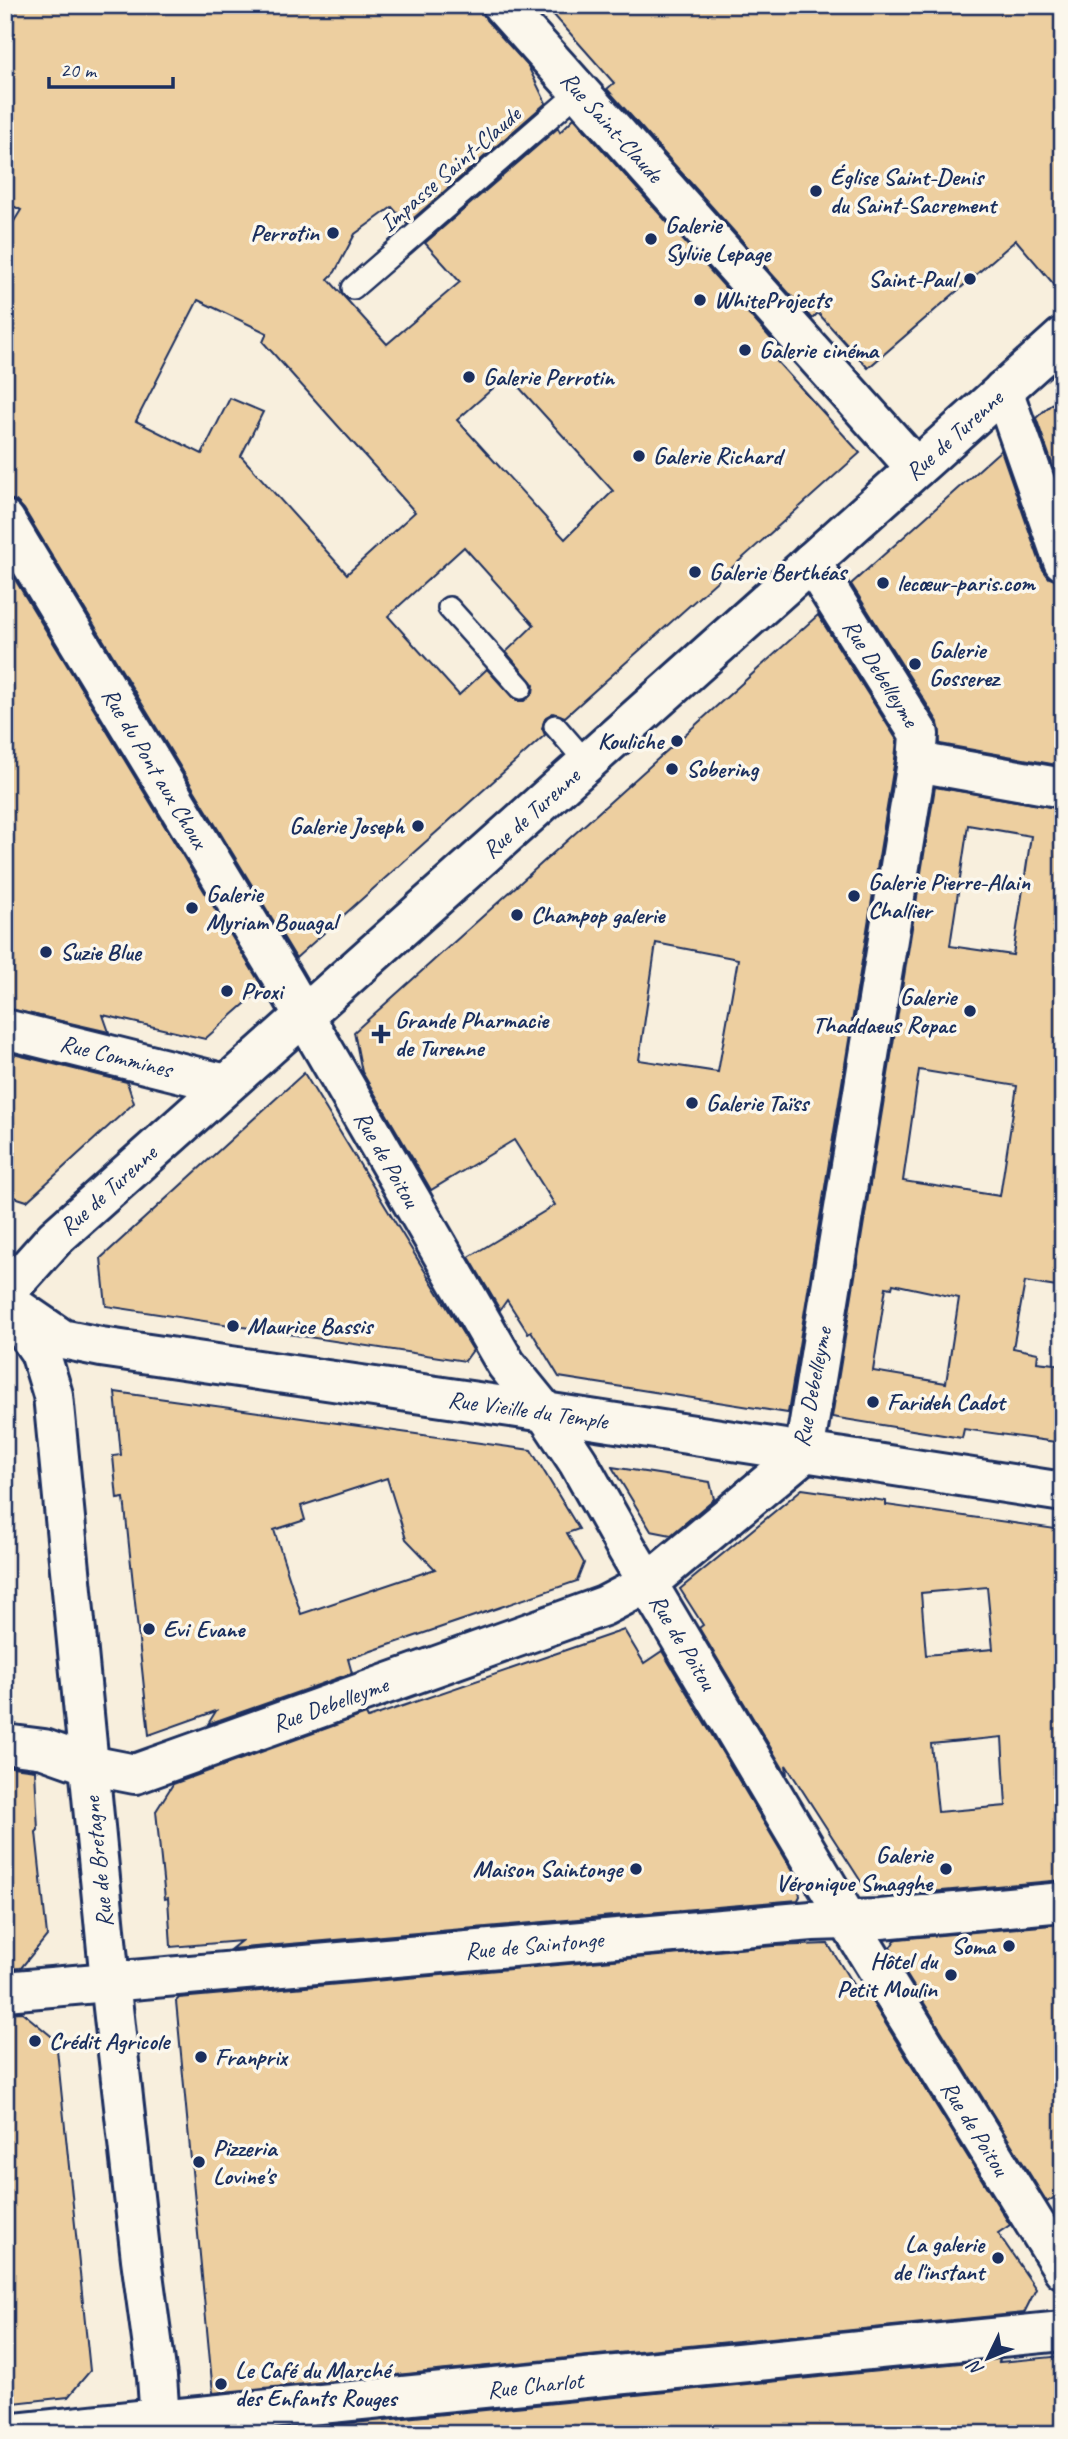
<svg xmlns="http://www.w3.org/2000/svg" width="1068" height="2439" font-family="Caveat,sans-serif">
	<rect width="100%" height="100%" fill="#f8efdd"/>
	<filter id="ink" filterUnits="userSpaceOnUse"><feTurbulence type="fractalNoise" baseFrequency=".0143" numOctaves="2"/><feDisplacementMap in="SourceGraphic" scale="14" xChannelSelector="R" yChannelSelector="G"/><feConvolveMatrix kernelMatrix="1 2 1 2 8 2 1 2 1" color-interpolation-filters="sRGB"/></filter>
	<g filter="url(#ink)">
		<!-- building -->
		<g fill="#edcfa0" stroke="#1b2f5e" stroke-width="2" fill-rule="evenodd">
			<path d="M5,5H481L486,20L528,66L546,103L407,224L392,207L355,234L335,272L328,279L387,344L460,282L425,243L558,128L560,132L574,118L780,349L772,356L860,453L565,717L553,713L546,717L542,728L545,735L296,958L24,509L16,501L5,498V236L21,210L5,202ZM198,300L267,333L263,342L415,512L347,574L241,456L263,412L230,398L202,454L136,421ZM508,375L613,491L565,539L457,420ZM464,547L534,625L506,652L534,685L533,693L524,701H518L512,697L487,669L459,695L388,616Z"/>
			<polygon points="545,5 1063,5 1063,295 1016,240 868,368 818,313 812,319 607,89 614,83"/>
			<polygon points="1063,394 1063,494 1036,418"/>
			<polygon points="1001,450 1042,568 1049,578 1063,582 1063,766 940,744 938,722 851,584"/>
			<polygon points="5,563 263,988 205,1039 103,1015 109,1032 5,1008"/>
			<path d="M818,615L897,740L895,759L788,1413L559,1377L531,1331L528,1333L507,1300L500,1310L469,1257L555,1205L514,1140L431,1190L362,1072L354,1032ZM656,943L738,959L718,1072L639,1060Z"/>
			<path d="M935,787L1063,809V1288L1025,1282L1013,1348L1038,1353L1037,1362L1063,1365V1443L964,1429L962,1438L832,1417ZM968,825L1031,836L1013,955L950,946ZM919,1070L1017,1086L1000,1196L903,1181ZM893,1284L959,1298L946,1383L873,1371L886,1287L892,1288Z"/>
			<polygon points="5,1052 127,1082 134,1103 27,1201 5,1194"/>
			<polygon points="304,1073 473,1350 465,1361 106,1306 101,1258"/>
			<path d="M115,1392L531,1450L579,1529L567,1533L584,1563L577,1581L348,1659L352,1673L208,1724L216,1711L149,1735L124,1498L117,1499L113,1456L121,1455ZM387,1478L406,1539L435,1569L301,1614L274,1530L305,1520L301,1506Z"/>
			<polygon points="612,1467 710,1482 714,1499 671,1535 651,1531"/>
			<path d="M802,1489L886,1501V1505L1063,1530V1676H1060L1063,1712V1880L920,1893L922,1890L869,1894L786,1765L787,1775L699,1628L703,1625L680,1589ZM987,1587L993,1649L926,1655L921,1593ZM1002,1737L1006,1806L938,1812L931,1744Z"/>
			<polygon points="624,1630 644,1663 662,1651 797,1878 800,1896 798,1900 231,1949 241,1941 171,1947 168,1898 165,1899 156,1811 173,1784 366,1714 368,1718"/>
			<polygon points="5,1766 35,1770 38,1830 36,1832 47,1936 21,1968 5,1969"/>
			<polygon points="1063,1924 1063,2192 1047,2202 890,1948 895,1940 898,1939"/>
			<polygon points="828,1944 862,1999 866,1992 1010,2225 998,2233 1036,2289 1024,2313 213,2393 176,2001 179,1998 773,1946"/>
			<polygon points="22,2012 56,2040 90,2371 68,2397 5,2404 5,2013"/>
			<polygon points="1063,2356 1063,2434 243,2434 1000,2359 999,2362"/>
		</g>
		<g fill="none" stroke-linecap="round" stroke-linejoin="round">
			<defs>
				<g id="lane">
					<polyline points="353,288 580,91"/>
					<polyline points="449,608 521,688"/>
					<polyline points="555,726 587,763"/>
				</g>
				<g id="street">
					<polyline points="502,5 916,468"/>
					<polyline points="1003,390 1063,561"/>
					<polyline points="5,520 284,981 506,1364 545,1412 578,1462 627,1549 862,1944 1063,2269"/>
					<polyline points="917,762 1063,788"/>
					<polyline points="5,1300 62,1339 101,1347 545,1412 1063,1492"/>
					<polyline points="5,1744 44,1749 89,1765 135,1774 604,1606 648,1583 804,1453 917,762 919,734 811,562"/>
					<polyline points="5,1991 812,1921 881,1919 1063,1902"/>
					<polyline points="6,2434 139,2420 159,2420 1063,2331"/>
				</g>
				<g id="secondary">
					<polyline points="5,1029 226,1084"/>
					<polyline points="5,1294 55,1238 1063,337"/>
					<polyline points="5,1302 40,1352 53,1395 110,1981 141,2259 157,2377 161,2434"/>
				</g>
			</defs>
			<!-- lane casing -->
			<use href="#lane" stroke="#1b2f5e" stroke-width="26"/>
			<!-- street casing -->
			<use href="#street" stroke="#1b2f5e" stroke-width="44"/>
			<!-- secondary casing -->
			<use href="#secondary" stroke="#1b2f5e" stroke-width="44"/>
			<!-- lane -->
			<use href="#lane" stroke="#fbf7ec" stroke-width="21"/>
			<!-- street -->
			<use href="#street" stroke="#fbf7ec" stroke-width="38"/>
			<!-- secondary -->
			<use href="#secondary" stroke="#fbf7ec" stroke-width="38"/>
		</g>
	</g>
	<!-- markers -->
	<g fill="#1b2f5e" stroke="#fbf7ec" stroke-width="2.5">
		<circle cx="816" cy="191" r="7"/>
		<circle cx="333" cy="233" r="7"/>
		<circle cx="651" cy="239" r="7"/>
		<circle cx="970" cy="279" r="7"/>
		<circle cx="700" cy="300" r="7"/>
		<circle cx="745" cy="350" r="7"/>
		<circle cx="469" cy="377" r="7"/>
		<circle cx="639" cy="456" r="7"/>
		<circle cx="695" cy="572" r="7"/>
		<circle cx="883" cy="583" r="7"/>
		<circle cx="915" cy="664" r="7"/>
		<circle cx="677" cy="741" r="7"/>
		<circle cx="672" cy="769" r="7"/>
		<circle cx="418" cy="826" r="7"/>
		<circle cx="854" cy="896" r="7"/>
		<circle cx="192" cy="908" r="7"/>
		<circle cx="517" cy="915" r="7"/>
		<circle cx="46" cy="952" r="7"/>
		<circle cx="227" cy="991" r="7"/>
		<circle cx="970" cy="1011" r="7"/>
		<path d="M377.5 1023.5h7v7h7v7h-7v7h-7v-7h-7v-7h7z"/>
		<circle cx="692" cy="1103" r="7"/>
		<circle cx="233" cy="1326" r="7"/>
		<circle cx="873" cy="1402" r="7"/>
		<circle cx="149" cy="1629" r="7"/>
		<circle cx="636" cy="1869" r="7"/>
		<circle cx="946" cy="1869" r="7"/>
		<circle cx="1009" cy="1946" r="7"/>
		<circle cx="951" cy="1975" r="7"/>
		<circle cx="35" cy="2041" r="7"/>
		<circle cx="201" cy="2057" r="7"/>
		<circle cx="199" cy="2162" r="7"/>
		<circle cx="998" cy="2258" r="7"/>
		<circle cx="221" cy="2384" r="7"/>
	</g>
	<g text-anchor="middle" stroke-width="7" stroke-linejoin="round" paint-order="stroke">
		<!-- street labels -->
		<g font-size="24" fill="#1b2f5e" stroke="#fbf7ec">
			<text transform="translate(612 127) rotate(48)" y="8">Rue Saint-Claude</text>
			<text transform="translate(450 169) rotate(-41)" y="8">Impasse Saint-Claude</text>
			<text transform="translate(954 435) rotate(-42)" y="8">Rue de Turenne</text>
			<text transform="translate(881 673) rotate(58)" y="8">Rue Debelleyme</text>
			<text transform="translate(155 768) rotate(59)" y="8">Rue du Pont aux Choux</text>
			<text transform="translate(531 813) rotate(-42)" y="8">Rue de Turenne</text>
			<text transform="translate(116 1056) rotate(14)" y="8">Rue Commines</text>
			<text transform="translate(387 1159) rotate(60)" y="8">Rue de Poitou</text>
			<text transform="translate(108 1190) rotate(-42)" y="8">Rue de Turenne</text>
			<text transform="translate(812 1387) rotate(-79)" y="8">Rue Debelleyme</text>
			<text transform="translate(528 1410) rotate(8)" y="8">Rue Vieille du Temple</text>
			<text transform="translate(683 1642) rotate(59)" y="8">Rue de Poitou</text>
			<text transform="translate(330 1704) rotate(-20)" y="8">Rue Debelleyme</text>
			<text transform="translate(98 1862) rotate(-96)" y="8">Rue de Bretagne</text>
			<text transform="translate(534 1945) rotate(-5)" y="8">Rue de Saintonge</text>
			<text transform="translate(975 2128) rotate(58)" y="8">Rue de Poitou</text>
			<text transform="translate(535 2385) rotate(-6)" y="8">Rue Charlot</text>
		</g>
		<!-- poi labels -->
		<g font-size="24" font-weight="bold" fill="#1b2f5e" stroke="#fbf7ec" text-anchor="start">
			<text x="830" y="185">Église Saint-Denis<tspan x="830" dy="28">du Saint-Sacrement</tspan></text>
			<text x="665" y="233">Galerie<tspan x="665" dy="28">Sylvie Lepage</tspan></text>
			<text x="319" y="241" text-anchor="end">Perrotin</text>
			<text x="956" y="287" text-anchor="end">Saint-Paul</text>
			<text x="714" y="308">WhiteProjects</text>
			<text x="759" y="358">Galerie cinéma</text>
			<text x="483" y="385">Galerie Perrotin</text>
			<text x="653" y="464">Galerie Richard</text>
			<text x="709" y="580">Galerie Berthéas</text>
			<text x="897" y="591">lecœur-paris.com</text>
			<text x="929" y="658">Galerie<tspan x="929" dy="28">Gosserez</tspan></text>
			<text x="663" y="749" text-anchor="end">Kouliche</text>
			<text x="686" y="777">Sobering</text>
			<text x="404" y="834" text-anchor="end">Galerie Joseph</text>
			<text x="868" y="890">Galerie Pierre-Alain<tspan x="868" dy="28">Challier</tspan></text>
			<text x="206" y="902">Galerie<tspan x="206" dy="28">Myriam Bouagal</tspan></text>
			<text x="531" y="923">Champop galerie</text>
			<text x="60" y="960">Suzie Blue</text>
			<text x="241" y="999">Proxi</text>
			<text x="956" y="1005" text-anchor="end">Galerie<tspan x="956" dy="28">Thaddaeus Ropac</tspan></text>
			<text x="395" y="1028">Grande Pharmacie<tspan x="395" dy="28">de Turenne</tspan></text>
			<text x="706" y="1111">Galerie Taïss</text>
			<text x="247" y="1334">Maurice Bassis</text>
			<text x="887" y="1410">Farideh Cadot</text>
			<text x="163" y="1637">Evi Evane</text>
			<text x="932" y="1863" text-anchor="end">Galerie<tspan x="932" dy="28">Véronique Smagghe</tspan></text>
			<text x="622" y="1877" text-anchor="end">Maison Saintonge</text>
			<text x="995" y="1954" text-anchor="end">Soma</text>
			<text x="937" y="1969" text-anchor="end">Hôtel du<tspan x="937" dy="28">Petit Moulin</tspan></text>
			<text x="49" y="2049">Crédit Agricole</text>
			<text x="215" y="2065">Franprix</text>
			<text x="213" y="2156">Pizzeria<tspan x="213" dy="28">Lovine's</tspan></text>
			<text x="984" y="2252" text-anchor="end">La galerie<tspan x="984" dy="28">de l'instant</tspan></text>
			<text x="235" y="2378">Le Café du Marché<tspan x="235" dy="28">des Enfants Rouges</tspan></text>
		</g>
	</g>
	<!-- margin -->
	<rect width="1068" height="2439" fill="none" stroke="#fbf7ec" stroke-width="28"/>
	<rect x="14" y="14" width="1040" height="2411" fill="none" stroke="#1b2f5e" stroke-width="2.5" filter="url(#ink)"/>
	<!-- north arrow -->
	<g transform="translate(988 2358) rotate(227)" stroke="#fbf7ec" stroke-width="5" paint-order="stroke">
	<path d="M0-5L12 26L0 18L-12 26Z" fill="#1b2f5e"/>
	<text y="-10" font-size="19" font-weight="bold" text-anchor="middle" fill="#1b2f5e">N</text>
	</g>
	<!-- scale -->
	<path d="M49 77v10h124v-10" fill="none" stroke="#1b2f5e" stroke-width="3.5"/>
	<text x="60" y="77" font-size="21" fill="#1b2f5e" stroke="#fbf7ec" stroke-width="5" paint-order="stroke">20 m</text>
</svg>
